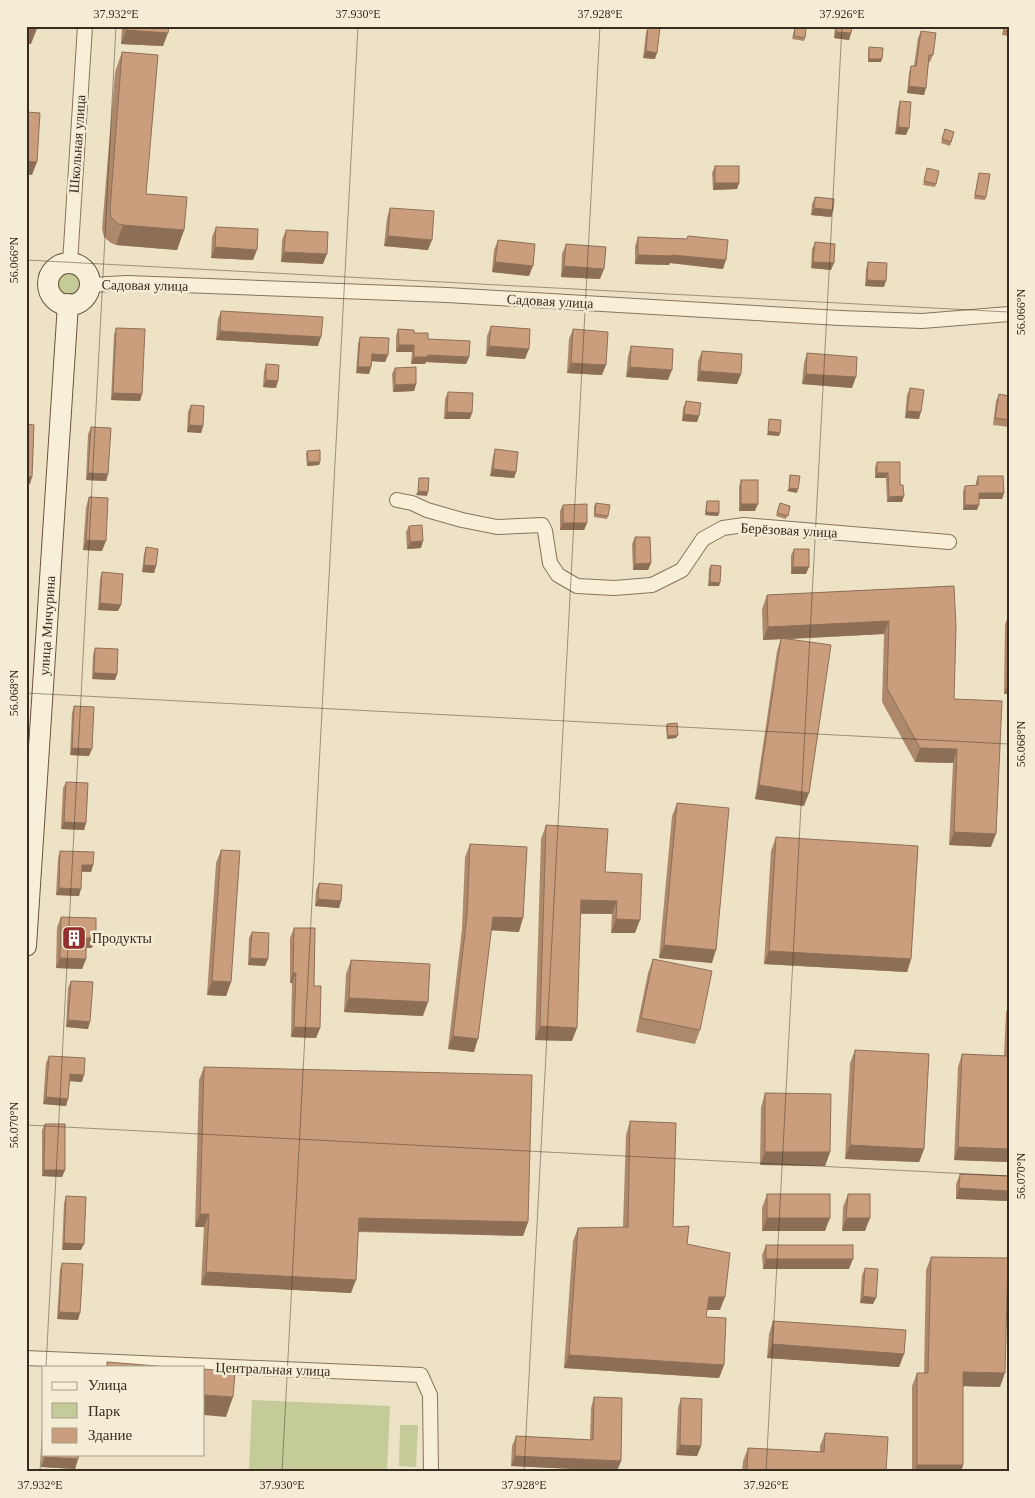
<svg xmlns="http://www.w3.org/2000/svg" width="1035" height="1498" font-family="'Times New Roman',serif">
	<rect width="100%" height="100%" fill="#ede2c5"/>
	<!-- green -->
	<g fill="#c4cb99">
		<circle cx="69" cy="284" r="13"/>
		<polygon points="252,1400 390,1406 387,1472 249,1472"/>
		<polygon points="400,1425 418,1425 416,1467 399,1466"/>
	</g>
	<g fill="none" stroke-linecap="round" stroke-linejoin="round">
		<defs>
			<g id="street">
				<polyline points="70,263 85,26"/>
				<polyline points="90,285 127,283 447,295 840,318 922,321 1009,314"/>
				<polyline points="397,500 412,503 427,510 462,520 497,527 542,525 545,531 550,563 558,575 577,586 614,588 652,585 682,570 703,539 723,528 744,525 949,542"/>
				<polyline points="26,1358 421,1375 430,1395 431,1472"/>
			</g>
			<g id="secondary">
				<circle cx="69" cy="284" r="21"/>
				<path id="s1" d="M26,946L68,304"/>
			</g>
		</defs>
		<!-- street casing -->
		<use href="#street" stroke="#87745b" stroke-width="16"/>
		<!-- secondary casing -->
		<use href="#secondary" stroke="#69553f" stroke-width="22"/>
		<!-- street -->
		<use href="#street" stroke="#f8efd8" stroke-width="14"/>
		<!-- secondary -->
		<use href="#secondary" stroke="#f8efd8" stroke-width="20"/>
	</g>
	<!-- wall -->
	<g fill="#ae886b">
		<polygon points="122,26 169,26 163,46 121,44"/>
		<polygon points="648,26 655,59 643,58 646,33"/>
		<polygon points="795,26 805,38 804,41 792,39"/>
		<polygon points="835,26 852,26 851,33 849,40 834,38"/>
		<polygon points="1004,26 1009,26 1009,36 1002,35"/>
		<polygon points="921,31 933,55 930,62 929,62 924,95 907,93 909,73 911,66 914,66 918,38"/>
		<polygon points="869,47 881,62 868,62 868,51"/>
		<polygon points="122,52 146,194 184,230 177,250 116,245 111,243 104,237 102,229 115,72"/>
		<polygon points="900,101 906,135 895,134 898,108"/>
		<polygon points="945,129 954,132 950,146 941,143"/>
		<polygon points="715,166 739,183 737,189 713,190 712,173"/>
		<polygon points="927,168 936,184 935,187 923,185"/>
		<polygon points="979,173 986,197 985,200 974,199"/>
		<polygon points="815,197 833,210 831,217 811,215 812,204"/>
		<polygon points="390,208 428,250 384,246 387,218"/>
		<polygon points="216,227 253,260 211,258 212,237"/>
		<polygon points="286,230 323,264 281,262 282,240"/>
		<polygon points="688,236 723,269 670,263 669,265 635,264 635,246 638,237 687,239"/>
		<polygon points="498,240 529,276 492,272 494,250"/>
		<polygon points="815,242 831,270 811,268 812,249"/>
		<polygon points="566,244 600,279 561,277 562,254"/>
		<polygon points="868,262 884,287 865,286 866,269"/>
		<polygon points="221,311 318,346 216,340 218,319"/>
		<polygon points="491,326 525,359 486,356 487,336"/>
		<polygon points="116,328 142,394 140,401 111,400 114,335"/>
		<polygon points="398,329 414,333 469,357 466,364 426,362 425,364 411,364 412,352 396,352 396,336"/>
		<polygon points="573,329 602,375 567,373 569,339"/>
		<polygon points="360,337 388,355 385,362 372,361 371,367 369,374 356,373 358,344"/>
		<polygon points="631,346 668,380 626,377 628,356"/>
		<polygon points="702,351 741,374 737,384 697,381 698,361"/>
		<polygon points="807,353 852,388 802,384 804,363"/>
		<polygon points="266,364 276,388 263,387 264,371"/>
		<polygon points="395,368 416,384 414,391 393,392 392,374"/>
		<polygon points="910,388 919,419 905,418 907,395"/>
		<polygon points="448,392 470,419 444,419 445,399"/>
		<polygon points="999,394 1009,396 1009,427 993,425 996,401"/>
		<polygon points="686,401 699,416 697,422 682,421 683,408"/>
		<polygon points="191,405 203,426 201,433 187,432 188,412"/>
		<polygon points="91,427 108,474 106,481 86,480 88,434"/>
		<polygon points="495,449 516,472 514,478 490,476 493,456"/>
		<polygon points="307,451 320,462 319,465 307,466 306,454"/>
		<polygon points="877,462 900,485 902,502 887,502 886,478 875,478 875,467"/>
		<polygon points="978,476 1004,493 1002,499 979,499 977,510 963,510 963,491 965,486 976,485 976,482"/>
		<polygon points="741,480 755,511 739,511 739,487"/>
		<polygon points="89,497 102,551 83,550 86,507"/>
		<polygon points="707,501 719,513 718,516 705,515 706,504"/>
		<polygon points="596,503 608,516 607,519 594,517 594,506"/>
		<polygon points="780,503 790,506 786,519 776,516"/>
		<polygon points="563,505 587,523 584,530 560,530 560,511"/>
		<polygon points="409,526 421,548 407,549 406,532"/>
		<polygon points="635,537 651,563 648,570 633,570 632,544"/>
		<polygon points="146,547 156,566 154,573 142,572 144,554"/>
		<polygon points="794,549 806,574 791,574 791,555"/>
		<polygon points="711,565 719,586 708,586 709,569"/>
		<polygon points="102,572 118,611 98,610 100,579"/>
		<polygon points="954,586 954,699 991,847 949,845 953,763 915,762 882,702 884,634 791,639 804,806 755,799 777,651 781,639 763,640 762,609 767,595"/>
		<polygon points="1009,614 1009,694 1004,694 1005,624"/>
		<polygon points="95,648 117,674 115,680 92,679 93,655"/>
		<polygon points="74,706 89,756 70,755 72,713"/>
		<polygon points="667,724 676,738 667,739 666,727"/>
		<polygon points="66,782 86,823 84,830 61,829 63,788"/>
		<polygon points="677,803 712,963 659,958 672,816"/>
		<polygon points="546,825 605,872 635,933 611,933 612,914 581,914 572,1041 535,1040 541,839"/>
		<polygon points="776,837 911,959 907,972 764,964 771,851"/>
		<polygon points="470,844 519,932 491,930 474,1052 448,1049 462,929 465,857"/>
		<polygon points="221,850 231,982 226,996 207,995 216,863"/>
		<polygon points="60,851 93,865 91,872 82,872 79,896 56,895 58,858"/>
		<polygon points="319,883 341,901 339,908 315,906 316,890"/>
		<polygon points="61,917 92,948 86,948 86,959 82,969 56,968 57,927"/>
		<polygon points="294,928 314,986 320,1028 316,1038 291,1037 292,983 290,983 290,938"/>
		<polygon points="252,932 268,959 265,966 248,965 249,938"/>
		<polygon points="653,959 700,1030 695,1044 636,1032 648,973"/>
		<polygon points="351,960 423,1016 344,1012 346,974"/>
		<polygon points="71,981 88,1029 66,1027 68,988"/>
		<polygon points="1009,1004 1009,1162 954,1160 958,1067 962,1054 1004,1056 1006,1012"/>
		<polygon points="855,1050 924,1149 919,1162 845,1159 850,1063"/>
		<polygon points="49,1056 82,1082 70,1081 66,1106 43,1104 46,1063"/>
		<polygon points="204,1067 528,1222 523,1236 358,1232 351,1293 201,1285 204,1227 195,1227 199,1080"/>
		<polygon points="765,1093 830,1152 825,1166 760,1165 761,1107"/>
		<polygon points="630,1121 673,1227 687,1244 720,1310 707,1310 706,1317 724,1365 719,1378 564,1368 573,1241 578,1228 623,1227 626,1135"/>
		<polygon points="45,1124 65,1170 62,1177 42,1176 42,1130"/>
		<polygon points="960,1174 1009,1176 1009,1201 956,1199 956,1184"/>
		<polygon points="767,1194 825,1231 762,1231 762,1208"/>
		<polygon points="848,1194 865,1231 842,1231 843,1207"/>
		<polygon points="66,1196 81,1250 62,1250 64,1203"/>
		<polygon points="766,1245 849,1269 763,1269 762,1255"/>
		<polygon points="931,1257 1000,1387 963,1386 963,1465 961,1472 912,1472 912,1386 917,1373 924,1373 926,1270"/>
		<polygon points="62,1263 78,1320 57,1319 60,1269"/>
		<polygon points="865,1268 873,1304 860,1303 862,1275"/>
		<polygon points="773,1321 904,1354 899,1367 767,1358 769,1334"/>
		<polygon points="594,1397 621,1461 617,1471 511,1466 512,1446 516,1436 590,1440 591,1408"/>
		<polygon points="681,1398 701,1446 697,1456 676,1455 678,1408"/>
		<polygon points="44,1420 44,1454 79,1454 78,1459 75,1469 41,1467"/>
		<polygon points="825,1433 886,1472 742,1472 743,1461 748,1448 820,1452 820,1446"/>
	</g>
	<!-- shaded-wall -->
	<g fill="#8d6f57">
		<polygon points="26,26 38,26 31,44 26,44"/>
		<polygon points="126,30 168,33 163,46 121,44"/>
		<polygon points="836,32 851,33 849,40 834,38"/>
		<polygon points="646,51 657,53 655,59 643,58"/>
		<polygon points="869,59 882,59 881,62 868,62"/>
		<polygon points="909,86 926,88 924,95 907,93"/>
		<polygon points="898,127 909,128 906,135 895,134"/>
		<polygon points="26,161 37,162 32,175 26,174"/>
		<polygon points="715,183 739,183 737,189 713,190"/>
		<polygon points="814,208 833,210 831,217 811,215"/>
		<polygon points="123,225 184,230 177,250 116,245"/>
		<polygon points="388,236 432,240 428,250 384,246"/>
		<polygon points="215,247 257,250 253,260 211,258"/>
		<polygon points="284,252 327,254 323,264 281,262"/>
		<polygon points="638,255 672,255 726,260 723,269 670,263 669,265 635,264"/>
		<polygon points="495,262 533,266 529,276 492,272"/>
		<polygon points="813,262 834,263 831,270 811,268"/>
		<polygon points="564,266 604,269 600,279 561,277"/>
		<polygon points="867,280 886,281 884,287 865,286"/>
		<polygon points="220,331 321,337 318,346 216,340"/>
		<polygon points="399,345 414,345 412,352 396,352"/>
		<polygon points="489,346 529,349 525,359 486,356"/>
		<polygon points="372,354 388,355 385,362 370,361"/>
		<polygon points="428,355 469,357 466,364 426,362 425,364 411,364 414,357"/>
		<polygon points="571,363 606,365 602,375 567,373"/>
		<polygon points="358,367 371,367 369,374 356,373"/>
		<polygon points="630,367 672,370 668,380 626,377"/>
		<polygon points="700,371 741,374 737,384 697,381"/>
		<polygon points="806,374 856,377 852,388 802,384"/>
		<polygon points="266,380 278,381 276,388 263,387"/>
		<polygon points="416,384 414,391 393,392 395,385"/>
		<polygon points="113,393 142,394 140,401 111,400"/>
		<polygon points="907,411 921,412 919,419 905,418"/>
		<polygon points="447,412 472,413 470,419 444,419"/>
		<polygon points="684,414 699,416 697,422 682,421"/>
		<polygon points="189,425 203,426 201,433 187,432"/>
		<polygon points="768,431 780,433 779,436 767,435"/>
		<polygon points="308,462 320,462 319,465 307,466"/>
		<polygon points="493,469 516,472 514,478 490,476"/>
		<polygon points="88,473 108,474 106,481 86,480"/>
		<polygon points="877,473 888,473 886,478 875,478"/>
		<polygon points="26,477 32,477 30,484 26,484"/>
		<polygon points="789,488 798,489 797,493 787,491"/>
		<polygon points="418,491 428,492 427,496 416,495"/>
		<polygon points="979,493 1004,493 1002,499 977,499"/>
		<polygon points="904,496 902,502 887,502 889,497"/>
		<polygon points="741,504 758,504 755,511 739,511"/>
		<polygon points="965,505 979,505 977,510 963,510"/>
		<polygon points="706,512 719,513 718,516 705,515"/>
		<polygon points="563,523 587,523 584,530 560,530"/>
		<polygon points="86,540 106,541 102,551 83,550"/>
		<polygon points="423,541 421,548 407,549 410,542"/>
		<polygon points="651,563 648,570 633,570 635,564"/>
		<polygon points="144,565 156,566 154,573 142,572"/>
		<polygon points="793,567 809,567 806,574 791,574"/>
		<polygon points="710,582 720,583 719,586 708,586"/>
		<polygon points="100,603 121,605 118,611 98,610"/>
		<polygon points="889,621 884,634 763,640 768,627"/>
		<polygon points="94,673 117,674 115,680 92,679"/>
		<polygon points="1009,681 1009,694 1004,694"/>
		<polygon points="678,735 676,738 667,739 668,736"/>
		<polygon points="72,748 92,749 89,756 70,755"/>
		<polygon points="920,748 957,749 953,763 915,762"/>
		<polygon points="759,785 809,793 804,806 755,799"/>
		<polygon points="64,822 86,823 84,830 61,829"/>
		<polygon points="954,832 996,834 991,847 949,845"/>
		<polygon points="82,865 93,865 91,872 80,871"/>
		<polygon points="59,888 81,889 79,896 56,895"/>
		<polygon points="318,899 341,901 339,908 315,906"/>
		<polygon points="581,900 617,901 612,914 576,913"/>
		<polygon points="493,917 523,918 519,932 488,930"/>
		<polygon points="616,919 640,920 635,933 611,933"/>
		<polygon points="86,938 96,938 92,948 82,948"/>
		<polygon points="664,945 716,950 712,963 659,958"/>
		<polygon points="769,951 911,959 907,972 764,964"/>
		<polygon points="60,958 86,959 82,969 56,968"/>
		<polygon points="250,958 268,959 265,966 248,965"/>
		<polygon points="293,973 296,973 292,983 290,983"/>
		<polygon points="212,981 231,982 226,996 207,995"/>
		<polygon points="349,998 428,1002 423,1016 344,1012"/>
		<polygon points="68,1020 90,1022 88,1029 66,1027"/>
		<polygon points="540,1026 577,1028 572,1041 535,1040"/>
		<polygon points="294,1027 320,1028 316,1038 291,1037"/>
		<polygon points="453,1036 478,1039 474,1052 448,1049"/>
		<polygon points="70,1074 84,1075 82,1082 68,1081"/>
		<polygon points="46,1097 68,1099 66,1106 43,1104"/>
		<polygon points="850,1145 924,1149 919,1162 845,1159"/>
		<polygon points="958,1147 1009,1149 1009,1162 954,1160"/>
		<polygon points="765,1152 830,1152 825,1166 760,1165"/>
		<polygon points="44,1170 65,1170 62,1177 42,1176"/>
		<polygon points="959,1188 1009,1191 1009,1201 956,1199"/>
		<polygon points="200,1214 209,1214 204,1227 195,1227"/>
		<polygon points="359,1218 528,1222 523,1236 354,1231"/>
		<polygon points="767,1218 830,1218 825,1231 762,1231"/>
		<polygon points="846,1218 870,1218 865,1231 842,1231"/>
		<polygon points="64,1243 84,1244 81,1250 62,1250"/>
		<polygon points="766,1259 853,1259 849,1269 763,1269"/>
		<polygon points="206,1272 356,1280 351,1293 201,1285"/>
		<polygon points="863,1296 876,1298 873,1304 860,1303"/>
		<polygon points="709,1297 725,1297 720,1310 704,1310"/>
		<polygon points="59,1312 80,1313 78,1320 57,1319"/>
		<polygon points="772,1344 904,1354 899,1367 767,1358"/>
		<polygon points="569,1355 724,1365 719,1378 564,1368"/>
		<polygon points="963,1372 1005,1373 1000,1387 958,1386"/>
		<polygon points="204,1395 233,1397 226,1417 204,1415"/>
		<polygon points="680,1445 701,1446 697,1456 676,1455"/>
		<polygon points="515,1456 621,1461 617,1471 511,1466"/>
		<polygon points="45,1457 78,1459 75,1469 41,1467"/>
		<polygon points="917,1465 963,1465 961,1472 915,1472"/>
	</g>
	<!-- building -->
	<g fill="#ca9e7c" stroke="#8d6f57">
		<polygon points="126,26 169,26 168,33 126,30"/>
		<polygon points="648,26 660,27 657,53 646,51"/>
		<polygon points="795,26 806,28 805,38 794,36"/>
		<polygon points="837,26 852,26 851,33 836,32"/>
		<polygon points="1004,26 1009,26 1009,32 1004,31"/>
		<polygon points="921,31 936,33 933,55 929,55 926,88 909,86 911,66 916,66"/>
		<polygon points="869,47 883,48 882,59 869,59"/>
		<polygon points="122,52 158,55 146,194 187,197 184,230 123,225 118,224 111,217 110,209"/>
		<polygon points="900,101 911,102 909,128 898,127"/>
		<polygon points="26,112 40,113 37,162 26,161"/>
		<polygon points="945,129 954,132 951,142 942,139"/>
		<rect x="715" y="166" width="24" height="17"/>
		<polygon points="927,168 939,171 936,184 924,181"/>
		<polygon points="979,173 990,174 986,197 975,195"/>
		<polygon points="815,197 834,199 833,210 814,208"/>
		<polygon points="390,208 434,211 432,240 388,236"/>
		<polygon points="216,227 258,229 257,250 215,247"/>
		<polygon points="286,230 328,232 327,254 284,252"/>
		<polygon points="688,236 728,240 726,260 672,255 672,256 638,255 638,237 687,239"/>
		<polygon points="498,240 535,244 533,266 495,262"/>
		<polygon points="815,242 835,244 834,263 813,262"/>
		<polygon points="566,244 606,247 604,269 564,266"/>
		<polygon points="868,262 887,263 886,281 867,280"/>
		<polygon points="221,311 323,317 321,337 220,331"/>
		<polygon points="491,326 530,329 529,349 489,346"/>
		<polygon points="116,328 145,329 142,394 113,393"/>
		<polygon points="398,329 414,330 414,333 428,333 428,339 470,341 469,357 428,355 427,357 414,357 414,345 399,345"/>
		<polygon points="573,329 608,332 606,365 571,363"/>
		<polygon points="360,337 389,338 388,355 372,354 371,367 358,367"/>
		<polygon points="631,346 673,349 672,370 630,367"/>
		<polygon points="702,351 742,354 741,374 700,371"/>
		<polygon points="807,353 857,357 856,377 806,374"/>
		<polygon points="266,364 279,365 278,381 266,380"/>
		<polygon points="416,367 416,384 395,385 395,368"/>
		<polygon points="910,388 924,390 921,412 907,411"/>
		<polygon points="448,392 473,393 472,413 447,412"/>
		<polygon points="999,394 1009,396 1009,420 995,418"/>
		<polygon points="686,401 701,403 699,416 684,414"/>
		<polygon points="191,405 204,406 203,426 189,425"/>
		<polygon points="769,419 781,420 780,433 768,431"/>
		<polygon points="26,424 34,425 32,477 26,477"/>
		<polygon points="91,427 111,428 108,474 88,473"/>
		<polygon points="495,449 518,452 516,472 493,469"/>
		<polygon points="320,450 320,462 308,462 307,451"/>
		<polygon points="877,462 900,462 900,485 903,485 904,496 889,497 888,473 877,473"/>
		<polygon points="790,475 800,476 798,489 789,488"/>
		<polygon points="978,476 1003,476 1004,493 979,493 979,505 965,505 965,486 978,485"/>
		<polygon points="419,478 429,478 428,492 418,491"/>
		<rect x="741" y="480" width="17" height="24"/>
		<polygon points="89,497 108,498 106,541 86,540"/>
		<polygon points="707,501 719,501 719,513 706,512"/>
		<polygon points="596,503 610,505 608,516 595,514"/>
		<polygon points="780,503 790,506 788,516 777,513"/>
		<polygon points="587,504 587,523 563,523 563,505"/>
		<polygon points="422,525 423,541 410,542 409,526"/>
		<polygon points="635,537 650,537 651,563 635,564"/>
		<polygon points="146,547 158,549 156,566 144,565"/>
		<polygon points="794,549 809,549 809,567 793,567"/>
		<polygon points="711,565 721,566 720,583 710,582"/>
		<polygon points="102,572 123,574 121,605 100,603"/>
		<polygon points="954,586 956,627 954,699 1002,701 996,834 954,832 957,749 920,748 887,688 889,621 768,627 767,595"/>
		<polygon points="781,638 831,645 809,793 759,785"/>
		<polygon points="95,648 118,649 117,674 94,673"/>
		<polygon points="74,706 94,707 92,749 72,748"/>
		<polygon points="677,723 678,735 668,736 667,724"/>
		<polygon points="66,782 88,783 86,823 64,822"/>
		<polygon points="677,803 729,808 716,950 664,945"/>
		<polygon points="546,825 608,829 605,872 642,874 640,920 616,919 617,901 581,900 577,1028 540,1026"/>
		<polygon points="776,837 918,846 911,959 769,951"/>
		<polygon points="470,844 527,847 523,918 493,917 478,1039 453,1036 467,915"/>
		<polygon points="221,850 240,851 231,982 212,981"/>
		<polygon points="60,851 94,852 93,865 82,865 81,889 59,888"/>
		<polygon points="319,883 342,885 341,901 318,899"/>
		<polygon points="61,917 96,918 96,938 86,938 86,959 60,958"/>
		<polygon points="294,928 315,928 314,986 321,986 320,1028 294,1027 296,973 293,973"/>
		<polygon points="252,932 269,933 268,959 250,958"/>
		<polygon points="653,959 712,971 700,1030 641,1018"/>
		<polygon points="351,960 430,964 428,1002 349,998"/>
		<polygon points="71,981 93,982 90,1022 68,1020"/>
		<polygon points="1009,1034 1009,1149 958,1147 962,1054 1008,1056"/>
		<polygon points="855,1050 929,1054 924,1149 850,1145"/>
		<polygon points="49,1056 85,1058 84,1075 70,1074 68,1099 46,1097"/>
		<polygon points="204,1067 532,1075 528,1222 359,1218 356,1280 206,1272 209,1214 200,1214"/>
		<polygon points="765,1093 831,1094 830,1152 765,1152"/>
		<polygon points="630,1121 676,1123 673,1227 689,1226 687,1244 730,1253 725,1297 709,1297 706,1317 726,1318 724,1365 569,1355 578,1228 628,1227"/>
		<polygon points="45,1124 65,1124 65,1170 44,1170"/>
		<polygon points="960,1174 1009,1176 1009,1191 959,1188"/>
		<rect x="767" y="1194" width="63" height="24"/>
		<polygon points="848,1194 870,1194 870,1218 846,1218"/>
		<polygon points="66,1196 86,1197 84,1244 64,1243"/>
		<rect x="766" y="1245" width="87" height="14"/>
		<polygon points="931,1257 1008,1258 1005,1373 963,1372 963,1465 917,1465 917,1373 928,1373"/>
		<polygon points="62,1263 83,1264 80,1313 59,1312"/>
		<polygon points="865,1268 878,1269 876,1298 863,1296"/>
		<polygon points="773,1321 906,1330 904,1354 772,1344"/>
		<polygon points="107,1362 169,1367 107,1367"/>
		<polygon points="204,1369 235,1372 233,1397 204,1395"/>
		<polygon points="594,1397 622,1398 621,1461 515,1456 516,1436 593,1440"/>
		<polygon points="681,1398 702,1399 701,1446 680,1445"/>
		<polygon points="825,1433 888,1437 886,1472 747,1472 748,1448 824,1452"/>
		<polygon points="45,1454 79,1454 78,1459 45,1457"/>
	</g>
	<!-- ticks -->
	<path fill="none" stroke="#382c1f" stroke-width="1" stroke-opacity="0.45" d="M26,260L1009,312M26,693L1009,744M26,1125L1009,1176M46,1367L116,26M40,1472L44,1405M282,1472L358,26M524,1472L600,26M766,1472L842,26M1008,1472L1009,1453"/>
	<!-- icons -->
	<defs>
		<symbol id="building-square" viewBox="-11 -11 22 22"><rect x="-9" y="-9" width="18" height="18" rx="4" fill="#942f2d" stroke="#f4ecd4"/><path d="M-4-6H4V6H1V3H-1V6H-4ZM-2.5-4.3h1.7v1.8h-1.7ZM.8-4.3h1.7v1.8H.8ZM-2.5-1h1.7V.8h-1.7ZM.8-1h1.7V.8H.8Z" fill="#fff"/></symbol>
	</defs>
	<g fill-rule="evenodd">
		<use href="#building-square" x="60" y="924" width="28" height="28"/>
	</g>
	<g text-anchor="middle" stroke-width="5" stroke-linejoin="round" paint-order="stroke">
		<!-- street labels -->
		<g font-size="14" fill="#382c1f" stroke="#f4ecd4">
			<text transform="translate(77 144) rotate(-86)" y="5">Школьная улица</text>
			<text transform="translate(145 285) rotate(1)" y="5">Садовая улица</text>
			<text transform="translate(550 301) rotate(3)" y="5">Садовая улица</text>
			<text transform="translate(789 530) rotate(3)" y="5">Берёзовая улица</text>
			<text dy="5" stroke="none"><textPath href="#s1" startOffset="321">улица Мичурина</textPath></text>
			<text transform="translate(273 1369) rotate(2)" y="5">Центральная улица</text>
		</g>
		<!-- poi labels -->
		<g font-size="14" fill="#382c1f" stroke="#f4ecd4" text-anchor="start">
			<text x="92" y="943">Продукты</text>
		</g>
	</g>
	<!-- border -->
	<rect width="1035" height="1498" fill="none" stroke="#f4ecd4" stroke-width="55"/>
	<!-- legend -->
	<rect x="42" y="1366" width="162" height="90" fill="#f4ecd4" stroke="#a99f8c"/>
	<rect x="52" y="1382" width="25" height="8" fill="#f8efd8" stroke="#a99f8c"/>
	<text x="88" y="1390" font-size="15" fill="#382c1f">Улица</text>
	<rect x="52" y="1403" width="25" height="15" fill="#c4cb99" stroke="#a99f8c"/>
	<text x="88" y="1416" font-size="15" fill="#382c1f">Парк</text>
	<rect x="52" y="1428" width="25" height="15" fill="#ca9e7c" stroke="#a99f8c"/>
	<text x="88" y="1440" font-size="15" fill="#382c1f">Здание</text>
	<rect x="28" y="28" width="980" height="1442" fill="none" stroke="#382c1f" stroke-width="2"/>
	<g font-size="12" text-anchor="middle" fill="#382c1f">
		<text x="116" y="18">37.932°E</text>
		<text x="358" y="18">37.930°E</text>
		<text x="600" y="18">37.928°E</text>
		<text x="842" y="18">37.926°E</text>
		<text transform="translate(14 260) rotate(-90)" y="4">56.066°N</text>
		<text transform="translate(1021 312) rotate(-90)" y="4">56.066°N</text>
		<text transform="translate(14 693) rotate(-90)" y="4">56.068°N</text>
		<text transform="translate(1021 744) rotate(-90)" y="4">56.068°N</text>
		<text transform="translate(14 1125) rotate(-90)" y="4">56.070°N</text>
		<text transform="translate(1021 1176) rotate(-90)" y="4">56.070°N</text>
		<text x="40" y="1489">37.932°E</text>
		<text x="282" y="1489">37.930°E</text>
		<text x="524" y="1489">37.928°E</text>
		<text x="766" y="1489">37.926°E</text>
	</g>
</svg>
